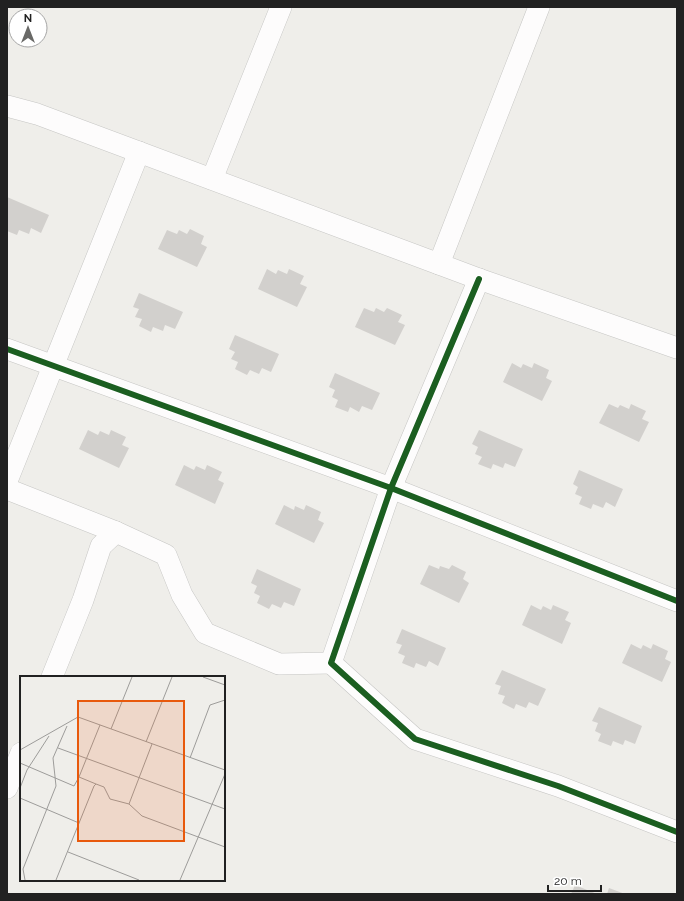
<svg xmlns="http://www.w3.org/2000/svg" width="684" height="901" font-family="Raleway,sans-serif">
	<rect width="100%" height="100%" fill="#efeeea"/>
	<!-- building -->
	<g fill="#d2d0cd">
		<polygon points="7,197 49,215 41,233 31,228 29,234 19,230 17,235 7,231"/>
		<polygon points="190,229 204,236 201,244 207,247 197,267 158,249 167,230 177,234 179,230 187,234"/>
		<polygon points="267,269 276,274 278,270 287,274 289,269 304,276 300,284 307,287 297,307 258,289"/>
		<polygon points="139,293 183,312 175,329 165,325 163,331 153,327 151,332 139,326 142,319 135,317 139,309 133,307"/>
		<polygon points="364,308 374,312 376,308 384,312 387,308 402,315 398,322 405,325 395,345 355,327"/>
		<polygon points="235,335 279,354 271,372 262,368 259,374 250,370 247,375 235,369 238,362 231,359 235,352 229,349"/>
		<polygon points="512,363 521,368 523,364 532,368 534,363 549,370 546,378 552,381 542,401 503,382"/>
		<polygon points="335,373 380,393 372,410 362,406 359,412 350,407 348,412 335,407 338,400 332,397 335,390 329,387"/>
		<polygon points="609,404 618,408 620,405 629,409 631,404 646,411 642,419 649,422 639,442 599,423"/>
		<polygon points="88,430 98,435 100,431 109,435 111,430 126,437 122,445 129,448 119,468 79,449"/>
		<polygon points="479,430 523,449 515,467 505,463 503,468 493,464 491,469 478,464 482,457 475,454 478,447 472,444"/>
		<polygon points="184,465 194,470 196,466 205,470 207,465 222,472 218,480 224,483 215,504 175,485"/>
		<polygon points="579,470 623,489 615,507 606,502 603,508 593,504 591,509 579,504 582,497 575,494 578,487 573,484"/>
		<polygon points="284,505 294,510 295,506 304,510 306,505 321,512 318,520 324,523 314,543 275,524"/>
		<polygon points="429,565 439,569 440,566 449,569 452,565 466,572 463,579 469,583 459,603 420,584"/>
		<polygon points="257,569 301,589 294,606 284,602 281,608 272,604 269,609 257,603 260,596 254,593 257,586 251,583"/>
		<polygon points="531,605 541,610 543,606 551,610 553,605 569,612 565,620 571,623 562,644 522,625"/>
		<polygon points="402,629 446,648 438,666 429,661 426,667 416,663 414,668 402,663 405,656 398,653 402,645 396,643"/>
		<polygon points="631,644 641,649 643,645 651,649 653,644 668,651 665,659 671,662 662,682 622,663"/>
		<polygon points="502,670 546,689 538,706 529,702 526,708 516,704 514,709 502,703 505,696 498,694 501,686 495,684"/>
		<polygon points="599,707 642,726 635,744 625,740 623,745 613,741 611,746 598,741 601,734 595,731 598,723 592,721"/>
		<polygon points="575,885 597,894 571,894"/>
		<polygon points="609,888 625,894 607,894"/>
	</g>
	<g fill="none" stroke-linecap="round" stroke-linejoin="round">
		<defs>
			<g id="minor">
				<polyline points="7,106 37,114 479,279 677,348"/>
				<polyline points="212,179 281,7"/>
				<polyline points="439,264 539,7"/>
				<polyline points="479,279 391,488 331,663 415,739 558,786 677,832"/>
				<polyline points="7,349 391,488 677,601"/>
				<polyline points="7,481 139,152"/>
				<polyline points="7,489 116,532"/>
				<polyline points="52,677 83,600 101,546 116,532 166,555 182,595 205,633 279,664 331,663"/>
				<polyline points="7,788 21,753"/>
			</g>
		</defs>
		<!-- minor casing -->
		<use href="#minor" stroke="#c6c6c4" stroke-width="22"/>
		<!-- minor -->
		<use href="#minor" stroke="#fdfcfc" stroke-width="21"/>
		<defs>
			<g id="cycleway">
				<polyline points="479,279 391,488 331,663 415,739 558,786 677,832"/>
				<polyline points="7,349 391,488 677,601"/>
			</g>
		</defs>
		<!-- cycleway casing -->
		<use href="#cycleway" stroke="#fff" stroke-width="8"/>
		<!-- cycleway -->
		<use href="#cycleway" stroke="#1b5e20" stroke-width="6"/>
	</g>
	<!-- overview -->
	<g transform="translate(20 676)">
		<rect width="205" height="205" fill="#efeeea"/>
		<path fill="none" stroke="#9d9c9a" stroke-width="1" d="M183,1L205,9M91,53L112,1M126,66L152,1M132,68L109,128L122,140L205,171M38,72L205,133M0,74L58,41L205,94M170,82L190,29L205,24M0,87L54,110L59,101L76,108M59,101L80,49M0,112L7,94L29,60M0,122L59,147M48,176L119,204M5,204L3,193L36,110L33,82L47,50M36,204L74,110L76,108L84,111L90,123L109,128M160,204L205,98"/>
		<path fill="#e8590c" fill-opacity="0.15" stroke="#e8590c" stroke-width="2" d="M58,25H164V165H58Z"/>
		<rect width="205" height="205" fill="none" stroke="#212121" stroke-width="2"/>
	</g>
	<!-- border -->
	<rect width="684" height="901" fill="none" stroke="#212121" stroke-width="16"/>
	<!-- north arrow -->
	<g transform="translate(28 28)"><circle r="19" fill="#ffffff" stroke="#a6a6a6"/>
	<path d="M0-3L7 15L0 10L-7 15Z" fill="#696967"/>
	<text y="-6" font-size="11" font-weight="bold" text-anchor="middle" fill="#212121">N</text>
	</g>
	<!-- scale -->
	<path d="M548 885v6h53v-6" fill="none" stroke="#212121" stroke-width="2"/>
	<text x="554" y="885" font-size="12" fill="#212121" stroke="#ffffff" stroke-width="3" paint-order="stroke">20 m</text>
</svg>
